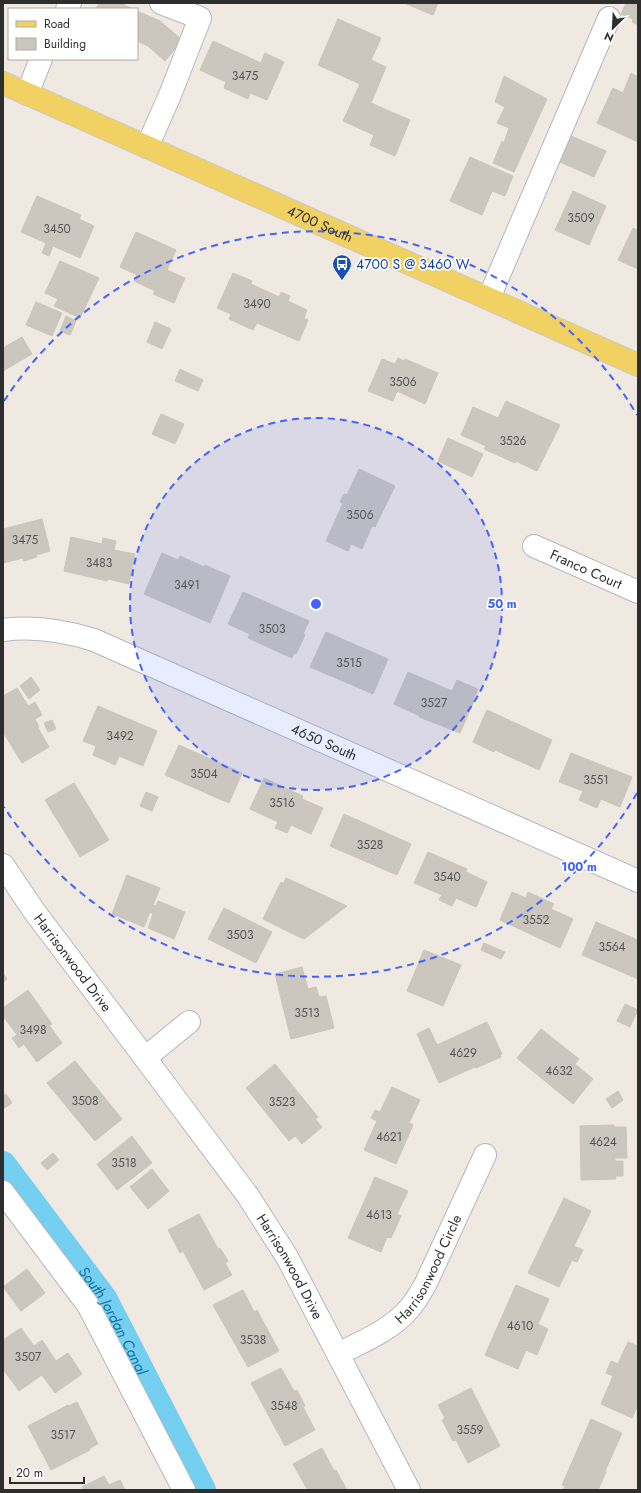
<svg xmlns="http://www.w3.org/2000/svg" width="641" height="1493" font-family="Jost,sans-serif">
	<rect width="100%" height="100%" fill="#efe9e1"/>
	<g fill="none" stroke-linecap="round" stroke-linejoin="round">
		<!-- canal -->
		<path stroke="#75cff0" stroke-width="26" id="s1" d="M3,1164L104,1298L203,1490"/>
	</g>
	<!-- building -->
	<g fill="#cbc7bf" stroke="#cbc5ba">
		<polygon points="99,3 120,3 133,9 96,9"/>
		<polygon points="404,3 438,3 433,15"/>
		<polygon points="626,3 638,3 638,25 632,22 633,19 621,14"/>
		<polygon points="137,11 160,21 182,40 165,61 148,46 137,41"/>
		<polygon points="338,19 381,38 371,60 386,67 371,103 410,120 395,156 370,145 374,135 343,121 360,84 318,65"/>
		<polygon points="213,41 261,63 265,53 284,62 267,100 250,93 248,99 224,88 226,82 200,70"/>
		<polygon points="631,73 638,77 638,142 597,123 613,88 623,93"/>
		<polygon points="504,76 547,99 514,172 493,163 502,141 504,143 509,128 497,123 505,107 495,102"/>
		<polygon points="571,136 606,151 594,177 560,162"/>
		<polygon points="470,157 513,176 505,196 492,191 482,215 450,201"/>
		<polygon points="573,191 606,206 589,245 555,230"/>
		<polygon points="37,196 81,215 79,219 94,226 80,258 53,246 49,256 42,253 46,243 21,232"/>
		<polygon points="633,228 638,230 638,269 618,260"/>
		<polygon points="136,232 176,250 167,270 185,278 174,303 153,294 155,291 134,281 137,275 120,267"/>
		<polygon points="60,261 99,278 80,318 54,306 58,299 45,293"/>
		<polygon points="233,273 252,281 251,284 279,297 281,292 290,296 288,301 307,310 304,318 308,320 299,341 257,323 253,330 229,319 231,314 217,308"/>
		<polygon points="36,302 62,313 52,336 26,325"/>
		<polygon points="66,316 76,321 70,335 60,331"/>
		<polygon points="155,322 171,329 162,349 147,342"/>
		<polygon points="22,337 32,354 3,371 3,348"/>
		<polygon points="398,358 404,361 405,359 438,373 425,404 397,391 393,401 368,391 382,359 395,364"/>
		<polygon points="180,369 203,380 198,391 175,381"/>
		<polygon points="506,401 560,425 537,471 516,461 515,463 484,449 486,446 461,435 473,407 498,418"/>
		<polygon points="161,414 184,424 175,444 152,434"/>
		<polygon points="448,438 483,454 472,477 438,461"/>
		<polygon points="359,469 395,486 375,527 372,526 362,549 351,544 348,551 326,541 343,503 340,502 344,494 347,495"/>
		<polygon points="42,519 50,551 36,555 37,557 24,561 23,558 3,563 3,529"/>
		<polygon points="71,537 102,544 103,538 116,541 114,550 135,554 129,584 108,579 107,581 64,571"/>
		<polygon points="162,553 178,560 180,556 204,567 205,565 230,576 210,623 144,594"/>
		<polygon points="243,592 309,621 303,634 305,635 296,654 294,653 292,658 248,638 250,634 228,624"/>
		<polygon points="326,632 388,659 373,694 310,667"/>
		<polygon points="408,672 452,691 457,680 478,689 473,700 474,701 460,733 419,717 420,716 394,704"/>
		<polygon points="31,677 40,690 29,699 20,686"/>
		<polygon points="17,688 28,706 35,702 42,715 35,719 39,727 38,728 49,747 22,763 3,732 3,696"/>
		<polygon points="98,706 157,731 143,766 119,756 115,765 93,755 96,746 83,741"/>
		<polygon points="487,710 552,740 539,770 495,750 494,752 473,742"/>
		<polygon points="52,720 56,729 48,732 44,723"/>
		<polygon points="179,745 242,773 229,803 165,775"/>
		<polygon points="571,753 632,777 620,807 601,799 597,808 579,800 583,791 559,782"/>
		<polygon points="264,778 303,796 302,799 323,808 311,834 291,825 287,833 275,828 278,822 250,809"/>
		<polygon points="74,783 109,840 80,857 45,800"/>
		<polygon points="146,792 158,797 152,811 140,806"/>
		<polygon points="344,814 411,844 397,875 330,846"/>
		<polygon points="428,852 467,869 466,872 487,882 476,907 456,898 452,906 439,900 442,895 414,883"/>
		<polygon points="127,875 160,888 153,905 156,906 158,901 185,912 174,939 148,928 153,914 150,912 144,927 112,914"/>
		<polygon points="286,878 347,906 304,939 295,935 263,919 281,882 283,884"/>
		<polygon points="512,892 526,898 528,892 554,904 551,909 573,919 560,948 500,920"/>
		<polygon points="224,908 272,932 256,963 208,939"/>
		<polygon points="596,922 638,940 638,979 582,955"/>
		<polygon points="484,943 505,952 501,959 481,950"/>
		<polygon points="424,950 461,965 443,1006 407,991"/>
		<polygon points="302,967 308,989 316,987 319,997 326,996 334,1028 291,1039 275,974"/>
		<polygon points="3,973 7,979 3,982"/>
		<polygon points="28,990 52,1024 49,1025 62,1043 37,1062 24,1044 19,1048 12,1038 17,1035 3,1016 3,1008"/>
		<polygon points="625,1004 638,1010 630,1027 617,1021"/>
		<polygon points="487,1022 502,1054 500,1055 501,1057 476,1068 475,1067 439,1083 417,1034 429,1028 437,1045"/>
		<polygon points="541,1029 579,1059 575,1064 593,1079 573,1104 517,1058"/>
		<polygon points="75,1061 122,1119 95,1141 47,1083"/>
		<polygon points="275,1064 318,1117 315,1119 322,1127 302,1144 295,1136 289,1141 246,1088"/>
		<polygon points="392,1087 420,1100 409,1123 413,1125 396,1164 364,1150 377,1121 371,1118 375,1110 380,1112"/>
		<polygon points="618,1091 623,1100 612,1108 606,1099"/>
		<polygon points="6,1094 12,1103 3,1109 3,1096"/>
		<polygon points="614,1125 614,1127 626,1127 627,1158 615,1158 615,1161 623,1161 623,1176 615,1176 616,1179 581,1180 580,1126"/>
		<polygon points="132,1136 152,1163 117,1190 97,1164"/>
		<polygon points="53,1153 59,1160 47,1170 41,1163"/>
		<polygon points="152,1169 169,1191 148,1209 130,1187"/>
		<polygon points="375,1177 408,1191 397,1214 401,1216 391,1238 387,1237 381,1252 348,1238"/>
		<polygon points="564,1198 591,1211 574,1246 583,1250 577,1262 572,1260 559,1287 528,1273"/>
		<polygon points="199,1214 218,1249 220,1248 228,1261 225,1263 232,1275 204,1290 183,1251 180,1253 168,1230"/>
		<polygon points="27,1269 45,1293 21,1311 3,1287"/>
		<polygon points="516,1285 549,1299 538,1324 548,1329 537,1355 526,1350 518,1369 485,1355"/>
		<polygon points="243,1290 254,1312 257,1310 279,1351 248,1367 213,1305"/>
		<polygon points="21,1328 34,1346 42,1340 56,1361 68,1353 82,1374 55,1393 42,1375 19,1391 3,1369 3,1340"/>
		<polygon points="628,1342 638,1346 638,1405 632,1418 601,1404 613,1376 606,1373 611,1361 618,1364"/>
		<polygon points="281,1368 294,1391 297,1390 305,1406 303,1407 315,1430 285,1446 251,1383"/>
		<polygon points="471,1388 500,1446 468,1463 456,1440 453,1441 442,1420 445,1418 438,1405"/>
		<polygon points="77,1402 98,1444 90,1448 90,1450 51,1470 28,1426 68,1405 69,1406"/>
		<polygon points="591,1419 622,1433 605,1471 606,1472 598,1490 563,1490 565,1486 562,1485"/>
		<polygon points="322,1448 334,1471 336,1470 347,1490 309,1490 306,1487 293,1464"/>
		<polygon points="104,1476 109,1485 120,1480 125,1490 84,1490 82,1487"/>
	</g>
	<g fill="none" stroke-linecap="round" stroke-linejoin="round">
		<defs>
			<g id="minor">
				<polyline points="67,9 70,3"/>
				<polyline points="27,94 41,59"/>
				<polyline points="147,147 170,95 200,18 161,3"/>
				<polyline points="489,298 609,18"/>
				<path id="s2" d="M534,546L638,592"/>
				<path id="s3" d="M3,630C34,626 65,631 94,640L638,881"/>
				<path id="s4" d="M3,865L34,911L145,1058L248,1196L287,1257L409,1490"/>
				<polyline points="145,1058 189,1022"/>
				<polyline points="3,1192 88,1305 184,1490"/>
				<path id="s5" d="M338,1354C362,1342 391,1330 409,1309C416,1301 421,1292 426,1283L485,1155"/>
			</g>
			<g id="major">
				<path id="s6" d="M3,83L638,365"/>
			</g>
		</defs>
		<!-- minor casing -->
		<use href="#minor" stroke="#b4b7c1" stroke-width="24"/>
		<!-- major casing -->
		<use href="#major" stroke="#c9c9c9" stroke-width="24"/>
		<!-- minor -->
		<use href="#minor" stroke="#fff" stroke-width="22"/>
		<!-- major -->
		<use href="#major" stroke="#f2d163" stroke-width="22"/>
	</g>
	<!-- distance rings -->
	<circle cx="316" cy="604" r="186" fill="#4264fb" fill-opacity=".12"/>
	<g fill="none" stroke="#4264fb" stroke-width="2" stroke-dasharray="7 5">
		<circle cx="316" cy="604" r="186"/>
		<path d="M637 793A372 372 0 0 1 4 807M4 401A372 372 0 0 1 637 415"/>
	</g>
	<!-- icons -->
	<defs>
		<symbol id="bus-pin" viewBox="-11 -11 22 30"><path d="M0 17L-7.5 6A9.5 9.5 0 1 1 7.5 6Z" fill="#1a4fb4" stroke="#fff"/><path d="M-5-6H5V4H4V6H2V4H-2V6H-4V4H-5ZM-3.5-4V0h7V-4ZM-3.5 1.2v1.5H-2V1.2ZM2 1.2v1.5H3.5V1.2Z" fill="#fff"/></symbol>
	</defs>
	<g fill-rule="evenodd">
		<use href="#bus-pin" x="331" y="253" width="22" height="30"/>
	</g>
	<g text-anchor="middle" stroke-width="3.5" stroke-linejoin="round" paint-order="stroke">
		<!-- number labels -->
		<g font-size="12" fill="#555452">
			<text x="245" y="80">3475</text>
			<text x="581" y="222">3509</text>
			<text x="57" y="233">3450</text>
			<text x="257" y="308">3490</text>
			<text x="403" y="386">3506</text>
			<text x="513" y="445">3526</text>
			<text x="360" y="519">3506</text>
			<text x="25" y="544">3475</text>
			<text x="99" y="567">3483</text>
			<text x="187" y="589">3491</text>
			<text x="272" y="633">3503</text>
			<text x="349" y="667">3515</text>
			<text x="434" y="707">3527</text>
			<text x="120" y="740">3492</text>
			<text x="204" y="778">3504</text>
			<text x="596" y="784">3551</text>
			<text x="282" y="807">3516</text>
			<text x="370" y="849">3528</text>
			<text x="447" y="881">3540</text>
			<text x="536" y="924">3552</text>
			<text x="240" y="939">3503</text>
			<text x="612" y="951">3564</text>
			<text x="307" y="1017">3513</text>
			<text x="33" y="1034">3498</text>
			<text x="463" y="1057">4629</text>
			<text x="559" y="1075">4632</text>
			<text x="85" y="1105">3508</text>
			<text x="282" y="1106">3523</text>
			<text x="389" y="1141">4621</text>
			<text x="603" y="1146">4624</text>
			<text x="124" y="1167">3518</text>
			<text x="379" y="1219">4613</text>
			<text x="520" y="1330">4610</text>
			<text x="253" y="1344">3538</text>
			<text x="28" y="1361">3507</text>
			<text x="284" y="1410">3548</text>
			<text x="470" y="1434">3559</text>
			<text x="63" y="1439">3517</text>
		</g>
		<!-- street labels -->
		<g font-size="14" fill="#2e2e2e" stroke="#fff">
			<text dy="5" stroke="none"><textPath href="#s6" startOffset="347">4700 South</textPath></text>
			<text dy="5" stroke="none"><textPath href="#s2" startOffset="57">Franco Court</textPath></text>
			<text dy="5" stroke="none"><textPath href="#s3" startOffset="344">4650 South</textPath></text>
			<text dy="5" stroke="none"><textPath href="#s4" startOffset="120">Harrisonwood Drive</textPath></text>
			<text dy="5" stroke="none"><textPath href="#s4" startOffset="494">Harrisonwood Drive</textPath></text>
			<text dy="5" stroke="none"><textPath href="#s5" startOffset="129">Harrisonwood Circle</textPath></text>
		</g>
		<!-- transit labels -->
		<g font-size="14" fill="#164399" stroke="#fff" text-anchor="start">
			<text x="356" y="269">4700 S @ 3460 W</text>
		</g>
		<!-- water labels -->
		<g font-size="15" font-style="italic" fill="#0d6fa3" stroke="#fff">
			<text dy="5" stroke="none"><textPath href="#s1" startOffset="192">South Jordan Canal</textPath></text>
		</g>
	</g>
	<circle cx="316" cy="604" r="6" fill="#4264fb" stroke="#fff" stroke-width="2"/>
	<g font-size="12" text-anchor="middle" font-weight="bold" fill="#4264fb" stroke="#fff" stroke-width="3.5" stroke-linejoin="round" paint-order="stroke">
		<text x="502" y="608">50 m</text>
		<text x="579" y="871">100 m</text>
	</g>
	<!-- border -->
	<rect width="641" height="1493" fill="none" stroke="#2e2e2e" stroke-width="8"/>
	<!-- legend -->
	<rect x="8" y="8" width="130" height="52" fill="#ffffff" stroke="#ababab"/>
	<rect x="16" y="21" width="20" height="6" fill="#f2d163" stroke="#ababab"/>
	<text x="44" y="28" font-size="12" fill="#2e2e2e">Road</text>
	<rect x="16" y="38" width="20" height="12" fill="#cbc7bf" stroke="#ababab"/>
	<text x="44" y="48" font-size="12" fill="#2e2e2e">Building</text>
	<!-- north arrow -->
	<g transform="translate(613 28) rotate(204)" stroke="#ffffff" stroke-width="3" paint-order="stroke">
	<path d="M0-3L7 15L0 10L-7 15Z" fill="#2e2e2e"/>
	<text y="-6" font-size="11" font-weight="bold" text-anchor="middle" fill="#2e2e2e">N</text>
	</g>
	<!-- scale -->
	<path d="M10 1477v6h74v-6" fill="none" stroke="#2e2e2e" stroke-width="2"/>
	<text x="16" y="1477" font-size="12" fill="#2e2e2e" stroke="#ffffff" stroke-width="3" paint-order="stroke">20 m</text>
</svg>
